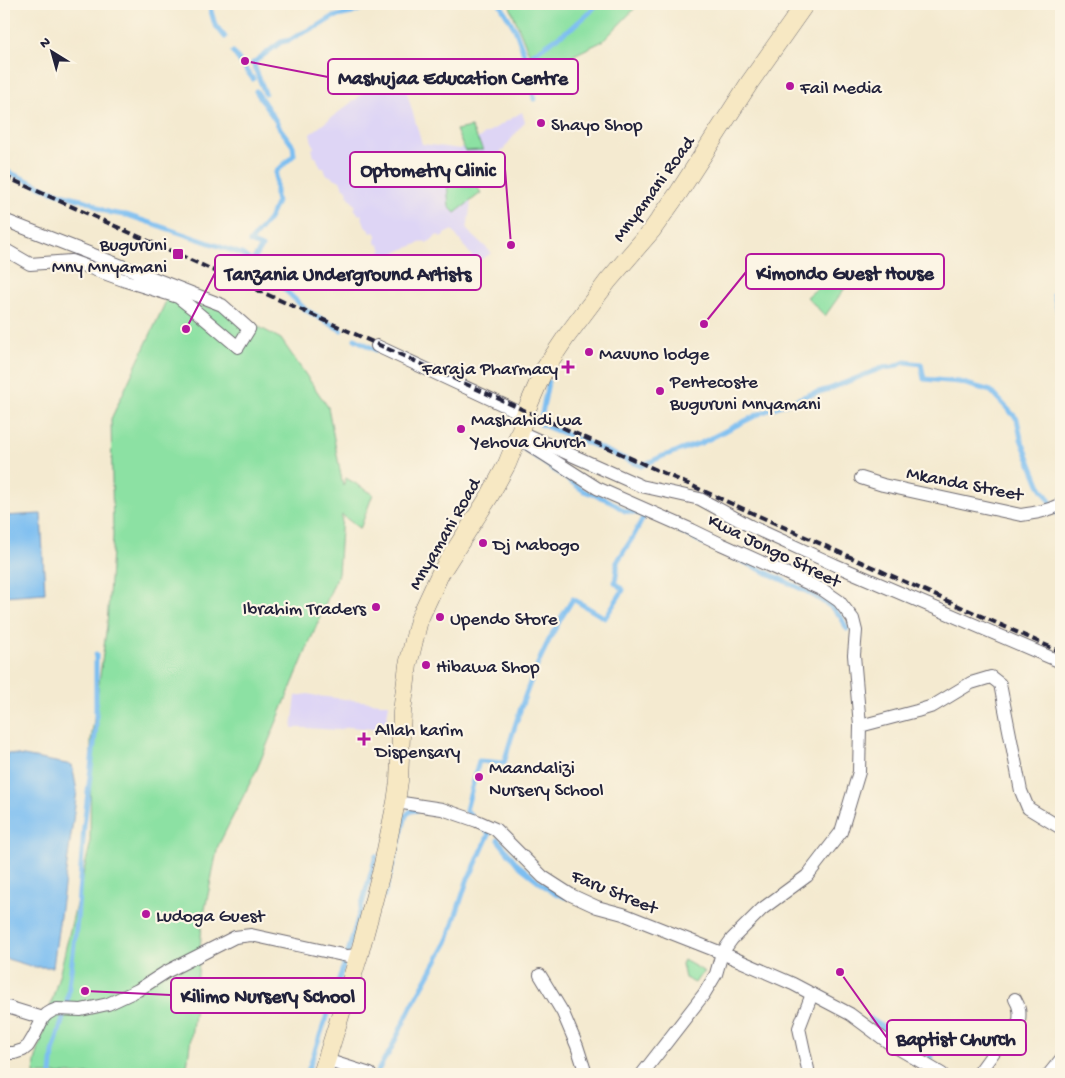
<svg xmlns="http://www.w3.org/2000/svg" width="1065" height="1078" font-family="'Gochi Hand',sans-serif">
	<rect width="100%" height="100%" fill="#fcf5e5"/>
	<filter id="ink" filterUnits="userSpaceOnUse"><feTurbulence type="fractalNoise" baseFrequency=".02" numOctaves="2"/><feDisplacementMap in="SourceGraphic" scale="10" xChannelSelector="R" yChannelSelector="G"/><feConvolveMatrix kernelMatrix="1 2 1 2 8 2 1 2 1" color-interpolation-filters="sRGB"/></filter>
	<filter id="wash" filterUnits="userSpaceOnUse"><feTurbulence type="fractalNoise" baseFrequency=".0096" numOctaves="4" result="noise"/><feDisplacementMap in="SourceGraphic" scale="20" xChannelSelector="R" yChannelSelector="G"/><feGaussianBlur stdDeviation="1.12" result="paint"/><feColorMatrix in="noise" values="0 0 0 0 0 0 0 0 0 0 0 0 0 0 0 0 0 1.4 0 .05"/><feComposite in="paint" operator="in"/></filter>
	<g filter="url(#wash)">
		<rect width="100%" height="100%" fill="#f4ead0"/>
		<!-- built -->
		<g fill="#ded5f5">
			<polygon points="399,66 422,144 460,149 522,112 525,122 473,187 467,230 492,253 477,262 474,259 452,230 444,234 444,236 440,237 439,235 434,237 434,239 426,243 425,241 391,254 392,256 389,257 388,261 384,263 380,251 382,250 379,244 377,245 375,238 377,237 374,232 371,233 368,228 366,228 361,214 359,215 354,208 356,207 347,194 348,193 346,189 344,188 340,181 326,174 324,168 321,168 316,157 314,157 312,148 314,149 313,143 312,142 310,134"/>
			<polygon points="308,694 317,696 389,704 385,730 350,727 337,730 307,728 292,728 296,696"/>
		</g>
		<!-- green -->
		<g fill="#8ce1a3" stroke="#57826f">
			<polygon points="509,4 639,4 603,41 537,73"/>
			<polygon points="471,127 483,150 465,151 456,130"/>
			<polygon points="460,160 481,193 455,213 449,207 446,171 455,162"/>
			<polygon points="833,275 845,288 825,316 807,297"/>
			<polygon points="164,299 230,311 281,339 328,407 343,486 346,478 373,494 360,529 342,515 338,574 257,769 218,846 202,924 196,999 186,1074 34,1074 35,1062 61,968 90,845 91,740 107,625 113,536 111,419 166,301"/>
			<polygon points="684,960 705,972 699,977 695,983 685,978 682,964"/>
		</g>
		<!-- water -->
		<g fill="#7cbef1" stroke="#4f7096">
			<polygon points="41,514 45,593 4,596 4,516"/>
			<polygon points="7,753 72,765 77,791 53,967 34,967 4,958 4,768"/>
		</g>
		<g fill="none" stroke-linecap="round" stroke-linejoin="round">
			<!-- stream -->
			<g stroke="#7cbef1" stroke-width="5">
				<polyline points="209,4 215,25 217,27 225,37"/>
				<polyline points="500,4 515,29 527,62 531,76 534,99"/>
				<polyline points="233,52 253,79"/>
				<polyline points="533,54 574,26 590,12 597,4"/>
				<polyline points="265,93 253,63 281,42 290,40 298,35 320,25 333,17 352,13 372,4"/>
				<path d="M4,170L49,190L92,203C102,212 114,214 127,215L242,254L279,284L306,310L341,330"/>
				<polyline points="252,262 262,247 250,242 269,219 277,202 276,197 276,172 294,155 293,146 279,127 276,121 256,91"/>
				<polyline points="1061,294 1054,294 1061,324"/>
				<polyline points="355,339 376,350"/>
				<polyline points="548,382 540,424 595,446 641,466 663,456 701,443 761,413 808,395 829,389 882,368 893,367 905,362 921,364 924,379 959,382 991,391 1017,419 1021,439 1039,484 1060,517 1061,516"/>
				<polyline points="522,447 584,491 608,500 625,511 643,514"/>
				<polyline points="680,531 706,544"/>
				<polyline points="725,553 806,591 830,606 841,617 847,629"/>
				<path d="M471,815L466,810L479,761L504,763C520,706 539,649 573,599L605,618L623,590L615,582L617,570V562L633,537L645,514"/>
				<polyline points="498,840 518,865 551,891 565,897"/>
				<polyline points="384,896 406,815 411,811 417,810"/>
				<polyline points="67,1003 77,920 84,826 96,727 96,654"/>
				<polyline points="870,1019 932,1057"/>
				<polyline points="51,1074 53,1052 63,1018"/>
				<polyline points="307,1074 347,956 376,856"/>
				<polyline points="376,1074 385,1058 389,1053 411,1007 447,942 468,878 473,870 489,834 484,828"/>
			</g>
		</g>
	</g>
	<g filter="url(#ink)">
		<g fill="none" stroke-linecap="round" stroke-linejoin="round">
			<defs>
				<g id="street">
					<polyline points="4,220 222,305 249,329 238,347 192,308 178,297 126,281 71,261 30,264 4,249"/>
					<polyline points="377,346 525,415"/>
					<polyline points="520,432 641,486 700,499 750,526 835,565 1061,662"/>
					<polyline points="517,439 528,444 597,488 692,530 721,544 823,590 839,601 853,619 856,631 854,655 860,726 859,772 841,832 807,876 762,909 732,939 722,953 716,974 704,994 642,1074"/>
					<path d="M861,478L883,485L1021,515C1035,513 1048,511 1061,504"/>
					<polyline points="860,726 917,711 933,706 971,683 991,677 1000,684 1021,791 1028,808 1061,828"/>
					<polyline points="396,802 442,809 477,821 495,829 543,877 571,895 597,907 623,914 661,929 722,953 793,984 850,1014 889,1043 942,1074"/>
					<polyline points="540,975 563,1013 577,1046 586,1074"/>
					<polyline points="4,1006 43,1018"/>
					<polyline points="4,1053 14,1053 23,1050 28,1046 34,1036 43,1018 47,1014 52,1011 57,1009 81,1010 108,1004 138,990 166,972 235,937 251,935 347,956 359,955"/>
					<polyline points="326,1060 370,1074"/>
					<polyline points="809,1074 799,1028 812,994"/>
					<path d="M978,1074L1007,1034L1019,1023C1020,1013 1020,1007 1015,999"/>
					<polyline points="1049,1074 1061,1059"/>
				</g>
				<polyline id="secondary" points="322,1074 359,955 382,869 396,802 399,781 402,712 408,665 419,620 422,613 440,574 489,497 507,464 520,432 526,411 544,370 566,337 608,281 652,230 679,192 750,82 805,4"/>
			</defs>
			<!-- street casing -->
			<use href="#street" stroke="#6c686f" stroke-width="14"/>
			<!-- secondary casing -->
			<use href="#secondary" stroke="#6c686f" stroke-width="19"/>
			<!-- street -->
			<use href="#street" stroke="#fff" stroke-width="12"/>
			<!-- secondary -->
			<use href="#secondary" stroke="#f7e8c3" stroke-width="18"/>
			<!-- rail -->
			<polyline stroke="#22223b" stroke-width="4" stroke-dasharray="8 4" stroke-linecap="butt" points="4,176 1061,652"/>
		</g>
	</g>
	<!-- markers -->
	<g fill="#b5179e" stroke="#fcf5e5" stroke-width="2">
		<circle cx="790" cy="86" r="5"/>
		<circle cx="541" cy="123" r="5"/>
		<rect x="172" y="248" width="12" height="12" rx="2.5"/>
		<circle cx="589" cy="352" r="5"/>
		<path d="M565.5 359.5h5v5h5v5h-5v5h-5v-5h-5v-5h5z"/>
		<circle cx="660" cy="391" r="5"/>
		<circle cx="461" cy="429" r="5"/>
		<circle cx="483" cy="543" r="5"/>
		<circle cx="376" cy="607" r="5"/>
		<circle cx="440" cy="617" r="5"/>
		<circle cx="426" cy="665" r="5"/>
		<path d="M361.5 731.5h5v5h5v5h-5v5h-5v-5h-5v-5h5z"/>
		<circle cx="479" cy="777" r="5"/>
		<circle cx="146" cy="914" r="5"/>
	</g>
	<g text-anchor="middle" stroke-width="4.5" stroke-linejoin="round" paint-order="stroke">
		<!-- poi labels -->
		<g font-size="19" fill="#22223b" stroke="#fcf5e5" text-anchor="start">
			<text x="800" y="93">Fail Media</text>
			<text x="551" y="130">Shayo Shop</text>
			<text x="167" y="250" text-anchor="end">Buguruni<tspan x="167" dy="22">Mny Mnyamani</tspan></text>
			<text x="599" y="359">Mavuno lodge</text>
			<text x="558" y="374" text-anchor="end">Faraja Pharmacy</text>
			<text x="670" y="387">Pentecoste<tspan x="670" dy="22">Buguruni Mnyamani</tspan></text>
			<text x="471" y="425">Mashahidi wa<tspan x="471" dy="22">Yehova Church</tspan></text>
			<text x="493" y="550">Dj Mabogo</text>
			<text x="366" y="614" text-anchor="end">Ibrahim Traders</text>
			<text x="450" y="624">Upendo Store</text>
			<text x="436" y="672">Hibawa Shop</text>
			<text x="375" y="735">Allah karim<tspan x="375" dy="22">Dispensary</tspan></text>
			<text x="489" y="773">Maandalizi<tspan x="489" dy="22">Nursery School</tspan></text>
			<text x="156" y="921">Ludoga Guest</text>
		</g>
		<!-- street labels -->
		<g font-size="19" fill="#22223b" stroke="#fcf5e5">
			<text transform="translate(652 188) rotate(-54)" y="7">Mnyamani Road</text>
			<text transform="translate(965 482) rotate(11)" y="7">Mkanda Street</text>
			<text transform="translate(443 533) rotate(-60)" y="7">Mnyamani Road</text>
			<text transform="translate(775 549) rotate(26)" y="7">Kwa Jongo Street</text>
			<text transform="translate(615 890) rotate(22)" y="7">Faru Street</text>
		</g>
	</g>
	<!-- callouts -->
	<path fill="none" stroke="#b5179e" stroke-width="2" d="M245 61L328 77M511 245L505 169M704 324L746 272M186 329L215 273M85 991L171 995M840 972L887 1038"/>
	<g fill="#b5179e" stroke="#fcf5e5" stroke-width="2">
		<circle cx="245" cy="61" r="5"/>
		<circle cx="511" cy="245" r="5"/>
		<circle cx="704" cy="324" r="5"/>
		<circle cx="186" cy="329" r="5"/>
		<circle cx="85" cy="991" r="5"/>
		<circle cx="840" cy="972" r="5"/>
	</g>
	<g fill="#fcf5e5" stroke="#b5179e" stroke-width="2">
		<rect x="328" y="59" width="250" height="35" rx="5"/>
		<rect x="350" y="152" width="155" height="35" rx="5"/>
		<rect x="746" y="254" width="198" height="35" rx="5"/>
		<rect x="215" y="255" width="266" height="35" rx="5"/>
		<rect x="171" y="978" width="194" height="35" rx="5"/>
		<rect x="887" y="1020" width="139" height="35" rx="5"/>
	</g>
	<g font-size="20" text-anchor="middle" font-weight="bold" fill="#22223b">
		<text x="453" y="84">Mashujaa Education Centre</text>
		<text x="428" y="176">Optometry Clinic</text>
		<text x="845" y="279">Kimondo Guest House</text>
		<text x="348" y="280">Tanzania Underground Artists</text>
		<text x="268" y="1002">Kilimo Nursery School</text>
		<text x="956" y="1045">Baptist Church</text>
	</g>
	<!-- margin -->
	<rect width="1065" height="1078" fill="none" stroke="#fcf5e5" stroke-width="20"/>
	<!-- north arrow -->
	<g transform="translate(52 52) rotate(323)" stroke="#fcf5e5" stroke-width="4" paint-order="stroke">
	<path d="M0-4L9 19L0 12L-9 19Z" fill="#22223b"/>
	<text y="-8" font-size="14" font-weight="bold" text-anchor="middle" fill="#22223b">N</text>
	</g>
</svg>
